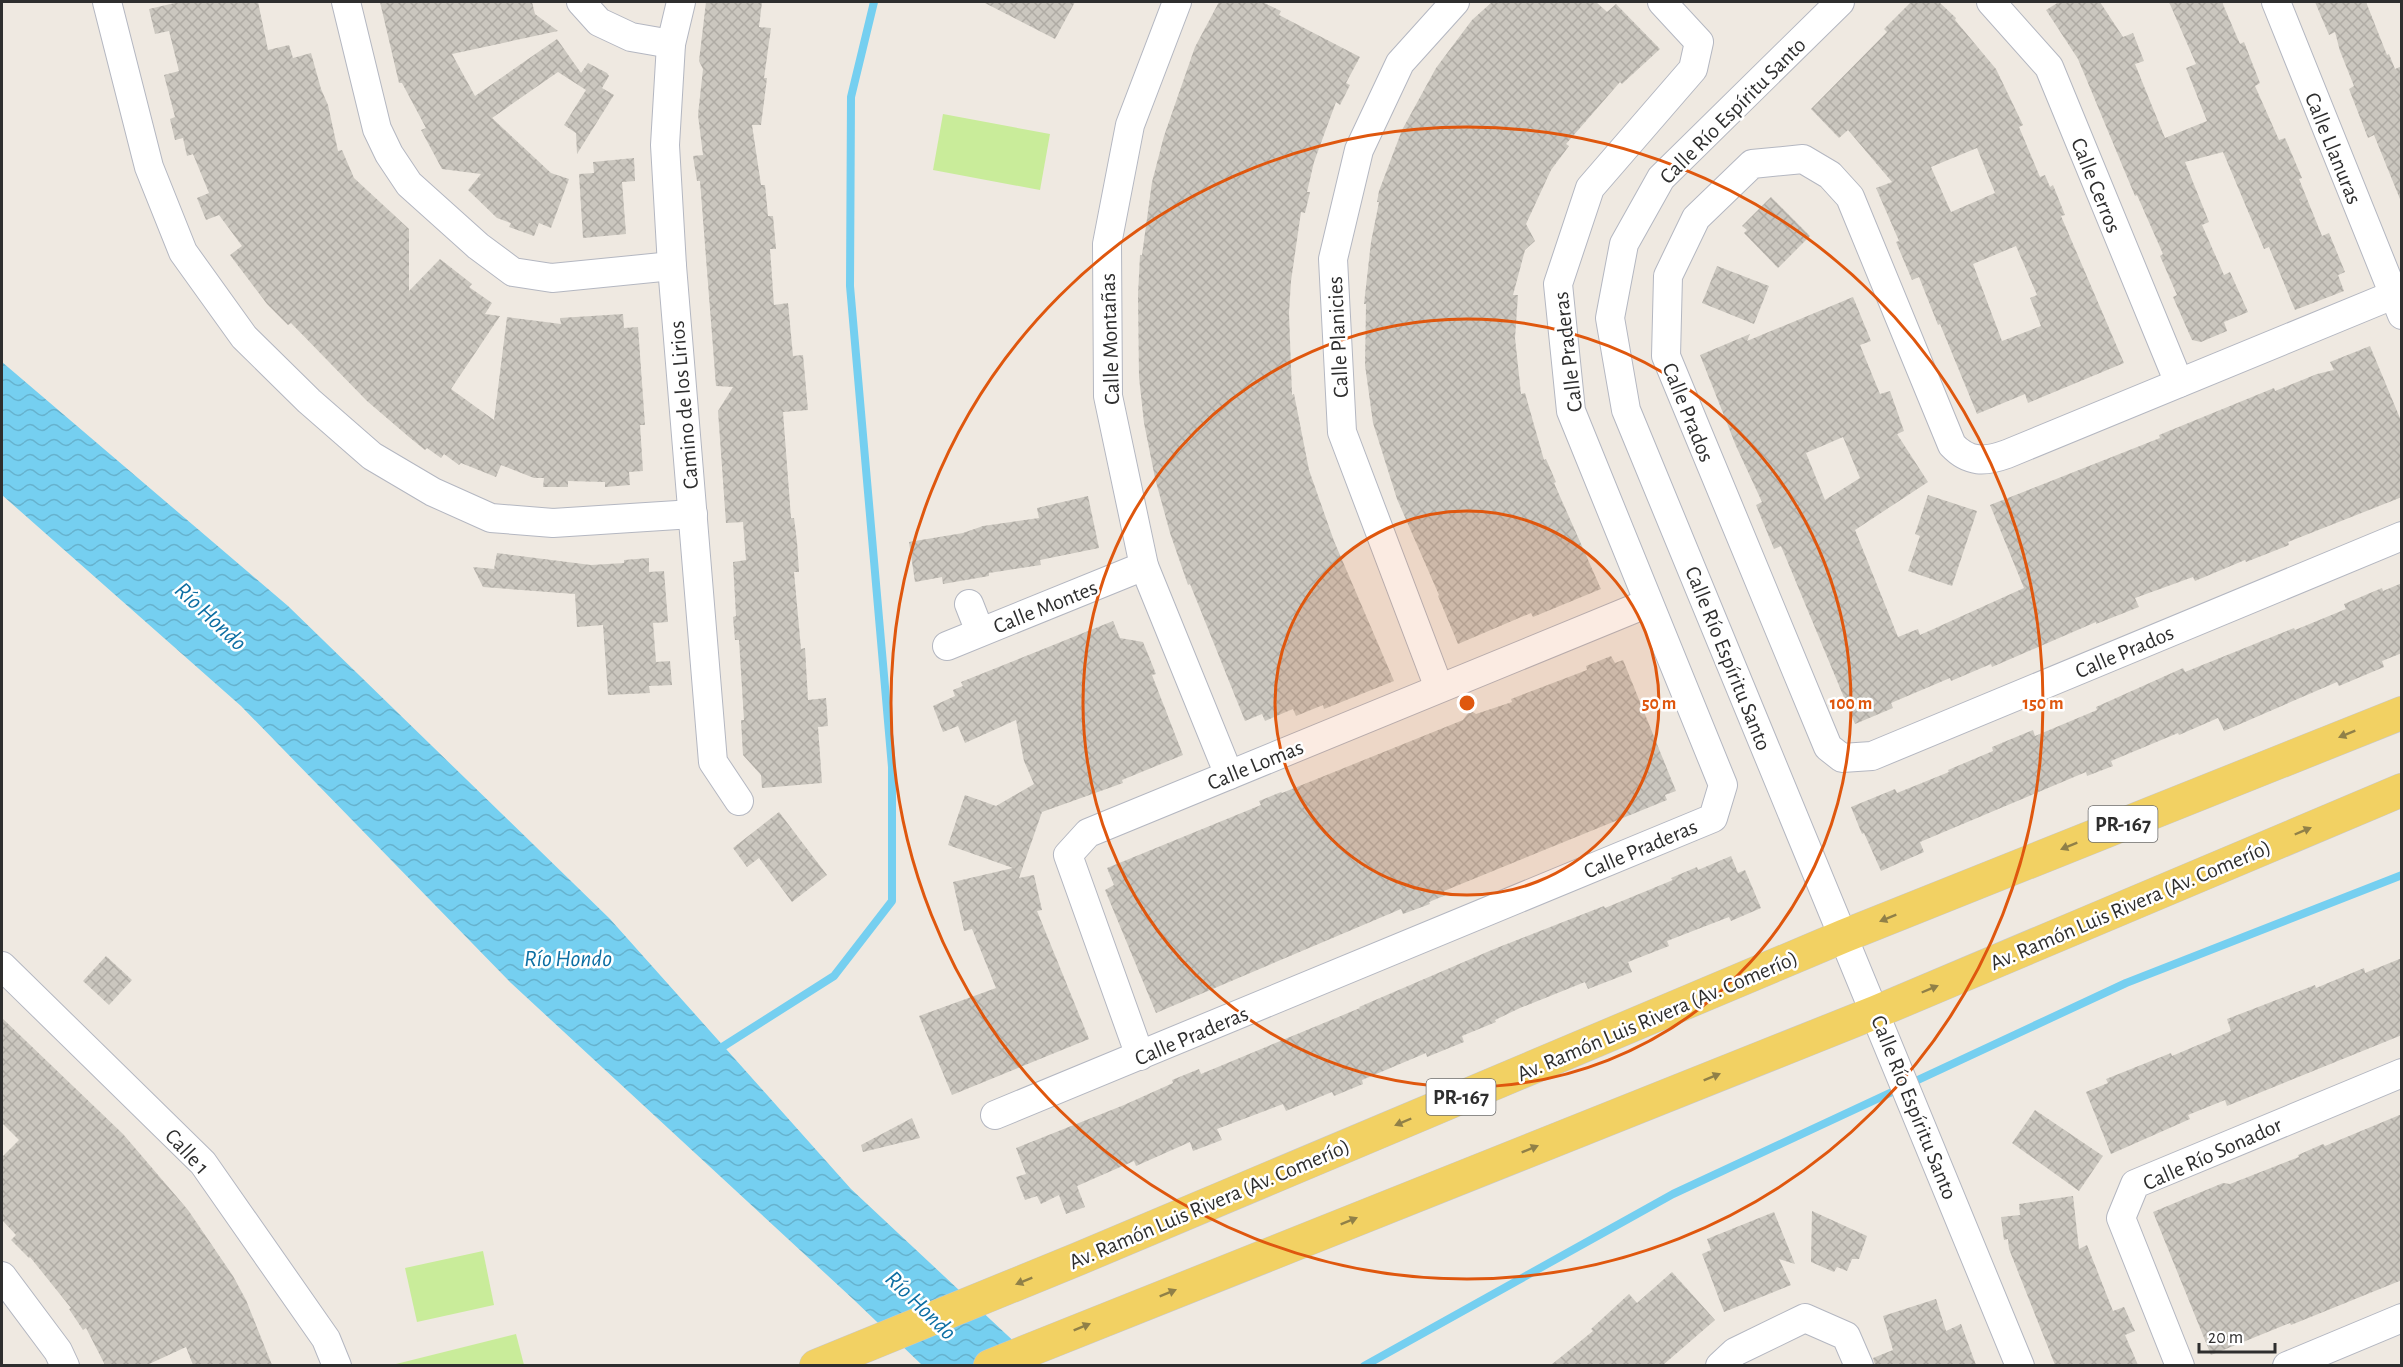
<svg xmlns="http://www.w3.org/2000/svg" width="2403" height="1367" font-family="'Alegreya Sans',sans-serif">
	<defs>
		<pattern id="water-waves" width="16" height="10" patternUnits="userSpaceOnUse" patternTransform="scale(1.5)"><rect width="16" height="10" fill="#75cff0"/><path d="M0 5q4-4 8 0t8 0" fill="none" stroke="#66b2ce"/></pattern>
		<pattern id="building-cross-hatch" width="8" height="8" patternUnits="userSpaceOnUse" patternTransform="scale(1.5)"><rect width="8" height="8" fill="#cbc7bf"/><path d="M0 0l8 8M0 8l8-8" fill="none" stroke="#afaba4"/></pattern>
	</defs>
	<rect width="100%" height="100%" fill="#efe9e1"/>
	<!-- pitch -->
	<g fill="#c9ec9a">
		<polygon points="943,114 1050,134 1040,190 933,170"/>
		<polygon points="483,1251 494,1305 417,1322 405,1268"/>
		<polygon points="516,1334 524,1365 392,1365"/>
	</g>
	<!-- water -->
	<polygon fill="url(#water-waves)" points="2,362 288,606 610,919 851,1189 1039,1365 922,1365 853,1299 511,983 241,706 2,495"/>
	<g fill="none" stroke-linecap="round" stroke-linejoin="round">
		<!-- stream -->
		<g stroke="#75cff0" stroke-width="8">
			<polyline points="716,1051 834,976 892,901 892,767 850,286 851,97 874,2"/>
			<polyline points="1364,1366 1673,1194 2126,983 2402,875"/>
		</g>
	</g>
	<!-- building -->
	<g fill="url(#building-cross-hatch)" fill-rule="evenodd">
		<polygon points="179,2 258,2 268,50 289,45 293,58 311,53 321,89 328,105 338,151 342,150 354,178 409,229 409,291 440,259 472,284 469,287 492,303 485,314 500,316 451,389 494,420 507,317 561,324 560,318 623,314 624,328 638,327 645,425 640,425 643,471 629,472 630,485 605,487 605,482 568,481 568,487 543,487 544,478 534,478 501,465 496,477 461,463 459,465 444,454 441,458 427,448 425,450 409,437 367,401 291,323 288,325 267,304 230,255 242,246 219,215 206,220 197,198 209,193 193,154 187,156 183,138 175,140 170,119 175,117 164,75 179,71 169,31 155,34 149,9"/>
		<polygon points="380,2 532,2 535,14 558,31 452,54 475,96 557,39 581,73 588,63 607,73 609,76 602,88 614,95 577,154 576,133 564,125 586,90 558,72 492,118 551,173 569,179 551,228 539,223 534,236 509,227 511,223 497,218 468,190 481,174 442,169 421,130 426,128 402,83 399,83"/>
		<polygon points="706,2 762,2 759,27 771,28 764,78 767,78 761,125 752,125 761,185 765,185 768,216 773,216 776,249 770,249 774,305 788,303 793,356 803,355 808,410 783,412 791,518 794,518 797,542 799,572 794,572 801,649 805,648 808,700 826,698 828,726 818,727 822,783 762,788 761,775 743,755 741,720 744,720 739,640 735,640 733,617 736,616 733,562 746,560 743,522 726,523 718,411 733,387 716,386 700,181 697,181 693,156 703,155 698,115 703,69 699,61"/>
		<polygon points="983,2 1075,2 1055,39"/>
		<polygon points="1219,2 1262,2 1281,11 1279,15 1360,57 1346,83 1350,85 1340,105 1336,102 1314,162 1307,192 1310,192 1305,213 1301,212 1291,281 1289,313 1292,395 1294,394 1309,470 1334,541 1394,681 1324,709 1323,705 1296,716 1293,709 1265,721 1262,714 1245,721 1190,584 1188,585 1170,533 1155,478 1144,423 1139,377 1138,295 1140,255 1142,255 1152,182 1164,136 1195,47"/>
		<polygon points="1492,2 1596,2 1607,12 1616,4 1660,49 1622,84 1620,82 1566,144 1569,146 1551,170 1526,224 1535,241 1525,250 1513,295 1518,295 1515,338 1521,394 1525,393 1544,460 1546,459 1556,482 1554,483 1601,589 1533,617 1531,613 1458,644 1438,596 1439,595 1397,499 1373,423 1365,365 1366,304 1364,304 1371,242 1379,202 1377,202 1379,191 1402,130 1436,68 1472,20"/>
		<path d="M1911,2H1939L1956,18L1955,20L1996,69L2023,125L2019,127L2040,177L2045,175L2050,187L2053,185L2065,215L2061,216L2124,363L2028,403L2025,394L1977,414L1940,324L1938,325L1919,277L1912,280L1896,242L1899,241L1876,188L1892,182L1848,130L1839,138L1811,109L1887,32L1884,29ZM1977,148L1995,193L1951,212L1931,167ZM2016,246L2037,295L2030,298L2041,326L2002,341L1973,264Z"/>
		<polygon points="2059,2 2100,2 2123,37 2133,33 2144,61 2135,64 2165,138 2207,121 2186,68 2196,64 2169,2 2222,2 2240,44 2244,42 2260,83 2255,86 2279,140 2285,138 2302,178 2299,179 2322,236 2329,233 2345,272 2338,275 2344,291 2295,310 2269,247 2264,249 2223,152 2185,162 2209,222 2202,225 2224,275 2230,272 2248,312 2224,322 2227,331 2201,342 2192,340 2173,297 2177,295 2160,256 2163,254 2137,195 2135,196 2078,59 2046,10"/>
		<polygon points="2315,2 2366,2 2387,55 2389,54 2395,69 2402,66 2402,204 2374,135 2368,138 2349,89 2354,86 2340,51 2335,32 2329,35"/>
		<polygon points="634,158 635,181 622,182 626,234 583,238 579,174 594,173 593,162"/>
		<polygon points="1771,197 1810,236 1778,268 1744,233 1747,230 1742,226"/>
		<polygon points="1717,266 1769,286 1754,324 1702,303"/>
		<path d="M1853,297L1871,341L1860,345L1880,394L1890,391L1904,431L1897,434L1928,482L1855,530L1898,637L1918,629L1920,635L2024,588L1990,505L2160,438L2159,435L2274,388L2275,391L2317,374L2334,370L2330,362L2370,346L2402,423V497L2288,542L2289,545L2246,562L2245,560L2195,581L2193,577L2135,598L2139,607L2096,624V622L1992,667L1991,664L1951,681L1950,678L1891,703L1893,708L1855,724L1781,546L1774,549L1756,505L1762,502L1736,446L1700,355L1750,334L1747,341ZM1843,437L1860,478L1825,500L1806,453Z"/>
		<polygon points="1928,495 1977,511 1952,586 1908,571 1920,536 1915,534"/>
		<polygon points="1088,496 1099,548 1040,560 1041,565 989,573 989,576 943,584 942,577 915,582 909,542 963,533 983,526 1039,518 1037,508"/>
		<polygon points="497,553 591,565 624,563 624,560 649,558 649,572 664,571 668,622 653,623 656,662 670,661 672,685 649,686 650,693 608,695 603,625 577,627 575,594 483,587 473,567 494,569"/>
		<polygon points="2402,583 2402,653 2382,661 2384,667 2339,686 2337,682 2224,731 2218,718 2179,735 2178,733 2111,761 2113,766 2087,776 2086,772 1920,842 1924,852 1881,871 1864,833 1862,834 1851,807 1895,789 1897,793 1949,772 1948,770 1993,751 1992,747 2033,730 2035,736 2097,710 2096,707 2183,668 2185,672 2294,628 2295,630 2346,609 2344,604 2382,588 2383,591"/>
		<polygon points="1113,621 1120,638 1143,642 1156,674 1152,675 1183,755 1122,780 1123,783 1042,812 1019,878 1034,875 1042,910 1037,911 1089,1039 952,1095 919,1016 996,988 972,929 964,931 953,882 1013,868 948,845 965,795 996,806 1034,784 1024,761 1016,720 965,743 958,726 943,732 933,706 955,696 953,690 963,686 961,682"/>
		<polygon points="1611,656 1615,663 1623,660 1676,791 1665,795 1667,800 1444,891 1446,895 1429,902 1430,904 1403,914 1401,909 1156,1013 1105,890 1114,885 1107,868 1261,805 1259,801 1281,792 1282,793 1463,720 1470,710 1476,714 1512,702 1511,699 1587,670 1586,666"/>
		<polygon points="779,812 827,875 792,902 759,858 747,867 733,848"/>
		<polygon points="1731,856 1738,873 1745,870 1761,908 1731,921 1729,917 1667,941 1669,946 1628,962 1632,972 1588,989 1585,982 1520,1008 1495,1020 1496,1022 1462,1036 1464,1042 1427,1057 1426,1053 1362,1080 1363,1084 1334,1096 1332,1092 1286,1111 1283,1104 1217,1129 1222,1140 1193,1151 1190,1142 1136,1166 1134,1161 1077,1186 1085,1207 1066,1214 1059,1195 1041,1204 1037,1196 1025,1200 1016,1177 1026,1174 1016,1148 1124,1105 1173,1083 1172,1080 1199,1069 1201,1074 1360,1008 1359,1007 1494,949 1604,906 1605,908 1673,880 1671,878 1697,867 1698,870"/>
		<polygon points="106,956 132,980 109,1005 83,981"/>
		<polygon points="2402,958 2402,1035 2227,1106 2225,1100 2188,1115 2190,1119 2111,1154 2086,1092 2108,1083 2106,1079 2171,1053 2172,1056 2231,1031 2227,1019 2315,985 2316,988 2364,968 2365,973"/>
		<polygon points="2,1018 123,1134 188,1210 233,1276 246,1300 272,1365 193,1365 186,1347 147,1365 105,1365 86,1328 83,1330 69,1309 71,1308 30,1257 29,1258 11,1240 16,1235 2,1220 2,1157 19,1140 2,1123"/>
		<polygon points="2035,1110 2103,1156 2079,1191 2012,1143"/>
		<polygon points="2402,1114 2402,1280 2291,1325 2290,1323 2211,1355 2153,1212 2223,1183 2230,1184 2299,1157 2298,1155 2323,1144 2325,1146"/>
		<polygon points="912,1118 920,1138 863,1152 861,1145"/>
		<polygon points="2073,1196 2079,1249 2087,1245 2113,1311 2124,1307 2135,1331 2125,1335 2138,1365 2055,1365 2009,1249 2008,1239 2004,1240 2001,1217 2020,1215 2019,1204"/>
		<polygon points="1812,1211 1867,1236 1859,1259 1852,1259 1847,1271 1837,1267 1834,1272 1811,1262"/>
		<polygon points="1774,1212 1795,1264 1779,1259 1791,1285 1724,1312 1702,1254 1711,1250 1707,1239"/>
		<polygon points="1672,1272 1715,1320 1663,1365 1551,1365 1593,1331 1591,1329 1629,1294 1637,1303"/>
		<polygon points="1936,1299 1946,1331 1961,1324 1976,1365 1875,1365 1873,1358 1893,1350 1883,1316"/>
	</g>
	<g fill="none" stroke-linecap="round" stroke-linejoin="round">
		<defs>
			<g id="minor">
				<polyline points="107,2 149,167 183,252 244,337 309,401 372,456 433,492 491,518 553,523 693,514"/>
				<polyline points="346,2 377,129 389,154 409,184 478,246 513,272 552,278 672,266"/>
				<polyline points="581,2 599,22 631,37 671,44"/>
				<polyline points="681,2 671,44 665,145 672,266 713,762 739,801"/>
				<polyline points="1177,2 1130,125 1107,244 1108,396 1144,566 1229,775"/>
				<polyline points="1840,2 1661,178 1624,244 1610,318 1626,410 2020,1366"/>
				<polyline points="1991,2 2049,67 2179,383"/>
				<polyline points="2276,2 2402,315"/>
				<path d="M2393,295L2007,454C1985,462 1969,463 1952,445L1850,197L1830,175L1803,159L1752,164L1696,218L1668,276L1666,356L1828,747L1842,758L1872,756L2402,536"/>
				<polyline points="969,604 980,632"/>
				<polyline points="947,646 1144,566"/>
				<polyline points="1439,688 1342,432 1333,259 1359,150 1400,63 1455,2"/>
				<polyline points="2,966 203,1163 326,1339 337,1366"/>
				<polyline points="1140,1056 1068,855 1088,833 1648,603"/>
				<polyline points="995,1115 1713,818 1723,785 1571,411 1558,284 1590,188 1693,69 1699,42 1662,2"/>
				<polyline points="2,1276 58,1351 65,1366"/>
				<polyline points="1720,1366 1735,1352 1805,1318 1846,1336 1859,1366"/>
				<polyline points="2180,1366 2121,1218 2135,1184 2402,1073"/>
				<polyline points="2287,1366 2402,1318"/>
			</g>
			<g id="major">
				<polyline points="816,1366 1078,1259 1844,936 2402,713"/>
				<polyline points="990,1366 1876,1012 2402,790"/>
			</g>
		</defs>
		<!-- minor casing -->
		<use href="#minor" stroke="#b4b7c1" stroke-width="30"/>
		<!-- major casing -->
		<use href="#major" stroke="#c9c9c9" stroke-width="34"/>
		<!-- minor -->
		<use href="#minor" stroke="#fff" stroke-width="28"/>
		<!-- major -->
		<use href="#major" stroke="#f2d163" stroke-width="33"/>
	</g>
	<!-- one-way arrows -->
	<defs><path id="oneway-solid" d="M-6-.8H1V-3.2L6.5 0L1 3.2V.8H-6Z" transform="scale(1.5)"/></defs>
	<g fill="#908048">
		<use href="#oneway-solid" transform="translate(2347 734) rotate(158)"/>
		<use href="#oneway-solid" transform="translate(2303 831) rotate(-23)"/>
		<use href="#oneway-solid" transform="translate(2069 846) rotate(158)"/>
		<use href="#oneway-solid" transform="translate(1888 918) rotate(158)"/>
		<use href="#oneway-solid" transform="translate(1930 989) rotate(-23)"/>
		<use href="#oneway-solid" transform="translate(1712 1077) rotate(-22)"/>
		<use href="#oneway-solid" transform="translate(1403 1122) rotate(157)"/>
		<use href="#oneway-solid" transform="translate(1530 1149) rotate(-22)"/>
		<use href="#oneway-solid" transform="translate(1349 1221) rotate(-22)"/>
		<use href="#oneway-solid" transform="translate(1024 1281) rotate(158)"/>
		<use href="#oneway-solid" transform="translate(1168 1293) rotate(-22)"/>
		<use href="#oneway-solid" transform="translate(1082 1327) rotate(-22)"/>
	</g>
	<!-- distance rings -->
	<circle cx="1467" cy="703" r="192" fill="#df570e" fill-opacity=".12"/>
	<g fill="none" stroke="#df570e" stroke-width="3">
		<circle cx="1467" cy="703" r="192"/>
		<circle cx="1467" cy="703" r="384"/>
		<circle cx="1467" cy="703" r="576"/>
	</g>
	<g text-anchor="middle" stroke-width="5" stroke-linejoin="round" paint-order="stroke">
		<!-- shield labels -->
		<g fill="#fff" stroke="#6d6d6d" stroke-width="1.5">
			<rect x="2088.5" y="806" width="69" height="36" rx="4.5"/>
			<rect x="1426.5" y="1079" width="69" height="36" rx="4.5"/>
		</g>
		<g font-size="21" font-weight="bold" fill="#2e2e2e">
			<text x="2123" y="831">PR-167</text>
			<text x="1461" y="1104">PR-167</text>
		</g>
		<!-- street labels -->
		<g font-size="22" fill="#2e2e2e" stroke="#fff">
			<text transform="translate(1732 110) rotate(-45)" y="8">Calle Río Espíritu Santo</text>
			<text transform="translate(2334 148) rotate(68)" y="8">Calle Llanuras</text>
			<text transform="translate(2097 185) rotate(68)" y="8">Calle Cerros</text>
			<text transform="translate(1337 337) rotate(-93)" y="8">Calle Planicies</text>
			<text transform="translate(1109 339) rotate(-92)" y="8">Calle Montañas</text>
			<text transform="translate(1567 352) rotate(-97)" y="8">Calle Praderas</text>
			<text transform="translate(683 405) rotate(-95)" y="8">Camino de los Lirios</text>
			<text transform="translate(1689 412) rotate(68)" y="8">Calle Prados</text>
			<text transform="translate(1045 606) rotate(-22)" y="8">Calle Montes</text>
			<text transform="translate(2124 651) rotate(-23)" y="8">Calle Prados</text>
			<text transform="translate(1729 658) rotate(68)" y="8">Calle Río Espíritu Santo</text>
			<text transform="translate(1255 764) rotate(-22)" y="8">Calle Lomas</text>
			<text transform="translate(1640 848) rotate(-23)" y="8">Calle Praderas</text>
			<text transform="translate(2130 904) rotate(-23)" y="8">Av. Ramón Luis Rivera (Av. Comerío)</text>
			<text transform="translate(1657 1015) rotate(-23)" y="8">Av. Ramón Luis Rivera (Av. Comerío)</text>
			<text transform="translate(1191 1035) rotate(-23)" y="8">Calle Praderas</text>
			<text transform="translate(1915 1107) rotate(68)" y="8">Calle Río Espíritu Santo</text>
			<text transform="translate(188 1151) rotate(47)" y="8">Calle 1</text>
			<text transform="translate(2212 1153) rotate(-24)" y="8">Calle Río Sonador</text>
			<text transform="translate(1209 1203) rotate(-23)" y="8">Av. Ramón Luis Rivera (Av. Comerío)</text>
		</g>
		<!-- water labels -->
		<g font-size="24" font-style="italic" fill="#0d6fa3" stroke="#fff">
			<text transform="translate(211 616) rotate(43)" y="8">Río Hondo</text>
			<text x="568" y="966">Río Hondo</text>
			<text transform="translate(921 1305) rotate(44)" y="8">Río Hondo</text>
		</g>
	</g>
	<circle cx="1467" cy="703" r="9" fill="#df570e" stroke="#fff" stroke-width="3"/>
	<g font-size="18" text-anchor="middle" font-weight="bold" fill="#df570e" stroke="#fff" stroke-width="5" stroke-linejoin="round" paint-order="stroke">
		<text x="1659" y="709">50 m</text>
		<text x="1851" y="709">100 m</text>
		<text x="2043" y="709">150 m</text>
	</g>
	<!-- border -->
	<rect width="2403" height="1367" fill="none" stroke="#2e2e2e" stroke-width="6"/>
	<!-- scale -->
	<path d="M2199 1343v9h76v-9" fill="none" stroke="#2e2e2e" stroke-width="3"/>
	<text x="2208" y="1343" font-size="18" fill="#2e2e2e" stroke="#ffffff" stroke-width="4.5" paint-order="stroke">20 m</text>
</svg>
